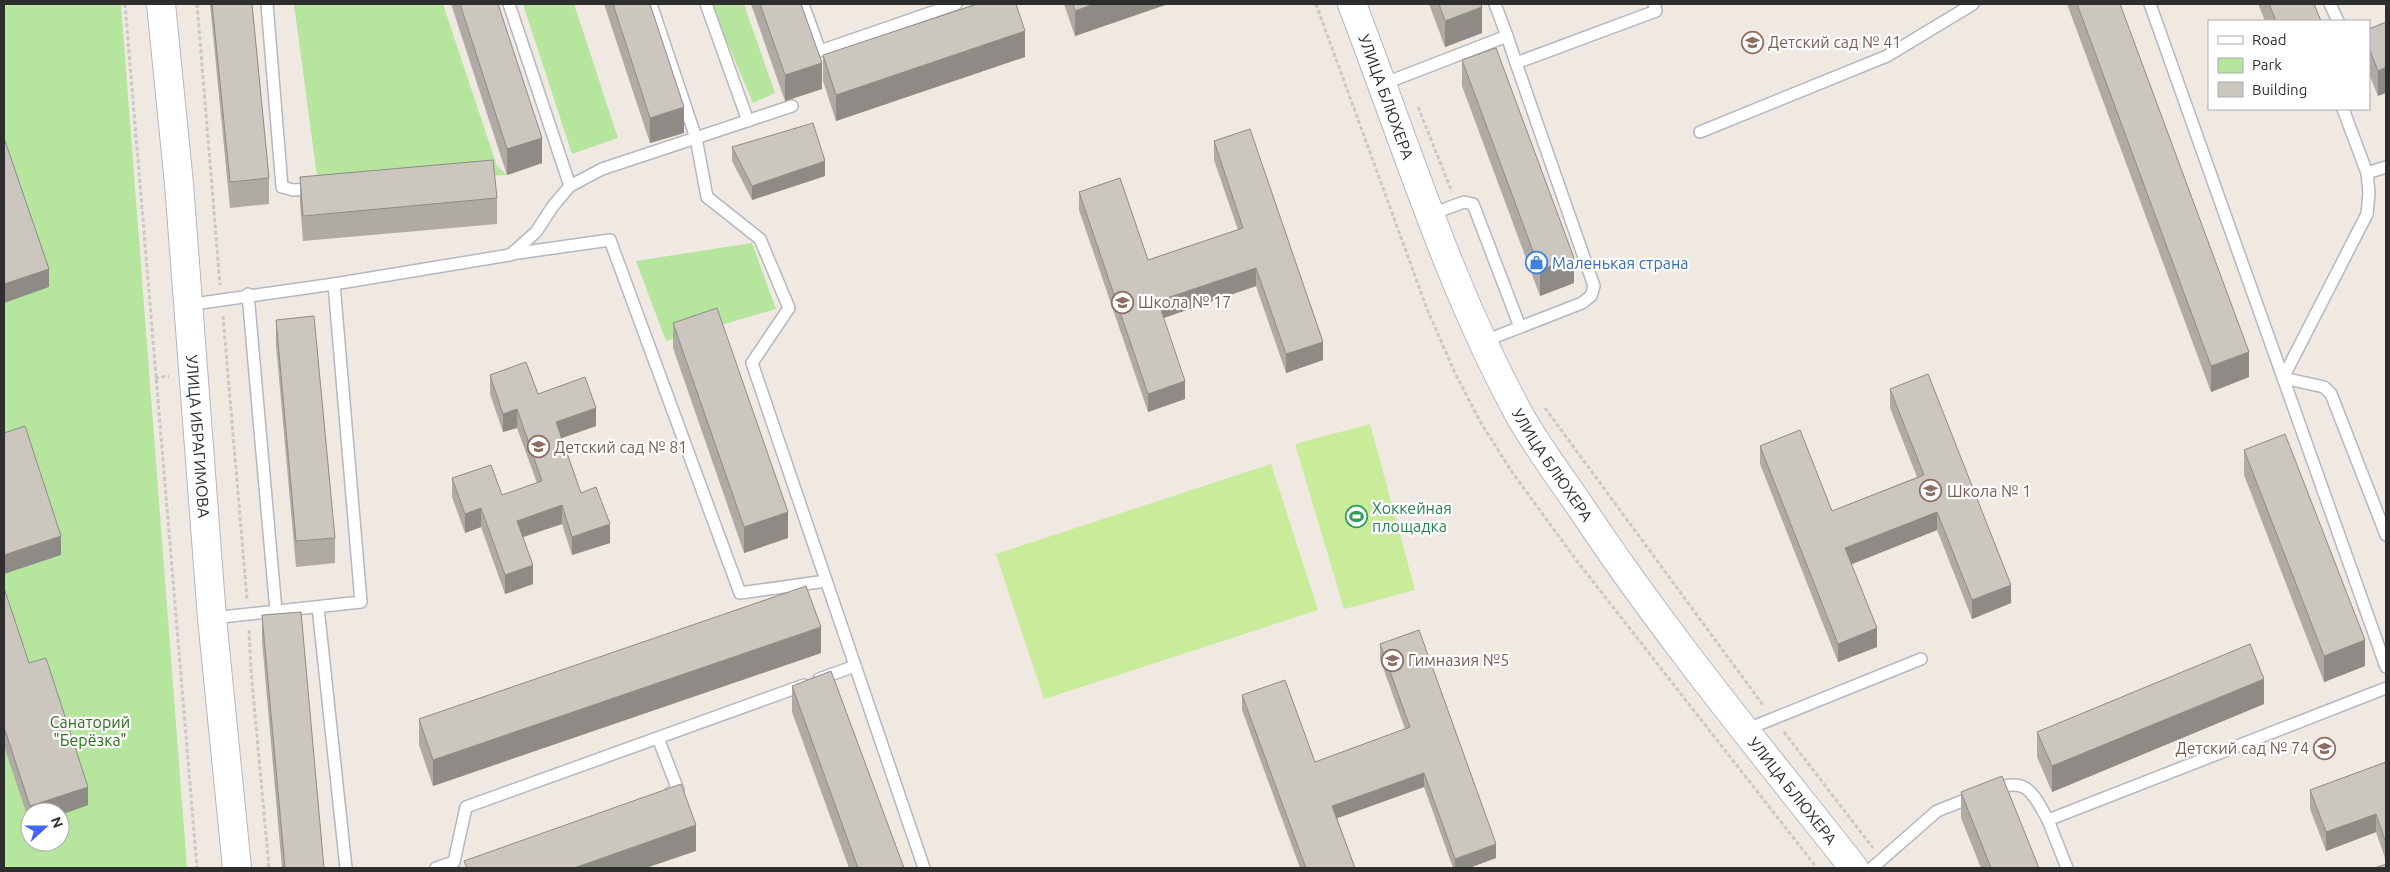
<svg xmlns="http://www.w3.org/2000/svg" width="2390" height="872" font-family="Ubuntu,sans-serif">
	<rect width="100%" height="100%" fill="#efe9e1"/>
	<!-- green -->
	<g fill="#b6e59e" fill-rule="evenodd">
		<path d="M4,4H121L187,868H4ZM30,812H60V842H30Z"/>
		<polygon points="294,4 443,4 497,166 507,175 318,184"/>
		<polygon points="523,4 574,4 618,138 572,154"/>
		<polygon points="711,4 744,4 775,93 753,103"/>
		<polygon points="752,243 776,309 666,341 636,261"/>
	</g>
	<!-- pitch -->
	<g fill="#c9ec9a">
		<polygon points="1370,424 1415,590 1344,609 1295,444"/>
		<polygon points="1271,464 1318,610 1044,699 996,554"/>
	</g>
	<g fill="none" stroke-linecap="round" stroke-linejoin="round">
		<defs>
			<g id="lane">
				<polyline points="267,4 282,187 293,190 313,189"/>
				<polyline points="509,4 570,186"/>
				<polyline points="651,4 696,138 707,197 760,239 789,308 752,363 924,868"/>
				<polyline points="706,4 748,121"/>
				<polyline points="803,4 820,51 956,4"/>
				<polyline points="1495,4 1507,36"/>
				<polyline points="2150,4 2386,667"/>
				<polyline points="2330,4 2338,21"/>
				<polyline points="1383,84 1507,36 1516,63 1656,11 1654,4"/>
				<polyline points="2343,109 2367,173"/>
				<polyline points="1700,132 1887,56 1973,4"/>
				<polyline points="1429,215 1464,202 1473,204 1520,327"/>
				<polyline points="511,254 610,240 740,593 826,581"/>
				<polyline points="248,294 276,611"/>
				<polyline points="187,305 334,284 510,255 536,232 553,206 570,186 602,169 792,106"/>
				<polyline points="1482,342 1582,303 1591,296 1594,286 1516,63"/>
				<polyline points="2283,378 2367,214 2369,193 2367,173 2386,167"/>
				<polyline points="2283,378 2324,387 2331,394 2386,535"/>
				<polyline points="318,607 346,868"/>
				<polyline points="212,618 361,602 334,284"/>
				<polyline points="819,679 855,666"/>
				<polyline points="1745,730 1921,659"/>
				<polyline points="658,738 678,790 670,793"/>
				<path d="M1992,790C2027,776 2032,792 2048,820L2386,688"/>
				<polyline points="2048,820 2067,868"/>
				<polyline points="436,868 454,862 466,807 804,685"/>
				<polyline points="1872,868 1937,811 1975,796"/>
			</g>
			<g id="secondary">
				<path id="s1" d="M161,4L179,184L212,618L237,868"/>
				<path id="s2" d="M1352,4C1405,142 1449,286 1520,416C1538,448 1561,478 1582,509C1665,634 1761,750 1854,868"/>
			</g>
		</defs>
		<!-- lane casing -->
		<use href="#lane" stroke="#b4b7c1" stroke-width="14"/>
		<!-- secondary casing -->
		<use href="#secondary" stroke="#b4b7c1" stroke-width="30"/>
		<!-- path -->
		<g stroke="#c9c9c9" stroke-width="3" stroke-dasharray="4 2.5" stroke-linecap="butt">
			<polyline points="125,4 197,868"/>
			<polyline points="197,4 220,285"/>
			<polyline points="1316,4 1427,309 1455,373 1481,423 1512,472 1577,561 1817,868"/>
			<polyline points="1418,107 1452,192"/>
			<polyline points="223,316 247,599"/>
			<polyline points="155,378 169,376"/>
			<polyline points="1545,408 1763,705"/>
			<polyline points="249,630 251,671 269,868"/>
			<polyline points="1784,732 1873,848"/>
		</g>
		<!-- lane -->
		<use href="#lane" stroke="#fff" stroke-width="11"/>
		<!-- secondary -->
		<use href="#secondary" stroke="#fff" stroke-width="28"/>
	</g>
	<!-- wall -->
	<g fill="#afaba4">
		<polygon points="210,4 252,4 269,178 269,204 230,208"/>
		<polygon points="451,4 498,4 542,163 507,175"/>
		<polygon points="604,4 650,4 684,133 650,143"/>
		<polygon points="751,4 801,4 822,89 785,101"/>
		<polygon points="1064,4 1168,4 1075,36"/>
		<polygon points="1429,4 1481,4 1482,33 1445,47"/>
		<polygon points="2067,4 2120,4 2249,377 2211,392"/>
		<polygon points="2258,4 2314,4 2321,21 2265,21"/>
		<polygon points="2386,22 2378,96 2369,74 2369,29"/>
		<polygon points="823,55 1025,57 836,121 823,81"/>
		<polygon points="1462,60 1574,283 1540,296 1462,86"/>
		<polygon points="1214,141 1323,360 1286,373 1256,286 1163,318 1185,399 1148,412 1079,210 1079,192 1148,260 1238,230 1214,160"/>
		<polygon points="732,147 825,176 752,200 732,161"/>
		<polygon points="300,177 497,198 497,224 303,241 300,203"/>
		<polygon points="276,320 335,538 335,563 296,567 276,345"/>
		<polygon points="673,323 788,538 744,553 673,348"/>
		<polygon points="490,375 538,394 596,426 562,438 581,493 610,543 572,555 562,524 523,537 533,584 505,594 481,527 465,533 452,497 452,478 502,495 537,483 517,428 503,432 490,394"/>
		<polygon points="1890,389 2011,603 1972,619 1937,530 1851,564 1877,647 1838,662 1760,464 1760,446 1832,511 1917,477 1890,408"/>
		<polygon points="2244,450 2365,666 2324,682 2244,475"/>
		<polygon points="4,588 29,663 88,805 60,815 60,812 30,812 30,824 4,746"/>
		<polygon points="262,615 324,868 282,868 262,641"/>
		<polygon points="1380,644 1496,858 1469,868 1453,868 1424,787 1337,818 1355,868 1300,868 1242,710 1242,695 1315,762 1405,729 1380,659"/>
		<polygon points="821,653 433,786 419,745 419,719"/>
		<polygon points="792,686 904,868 849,868 792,712"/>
		<polygon points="2264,704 2052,792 2037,757 2037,732"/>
		<polygon points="2386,762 2386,861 2376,832 2326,851 2310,809 2310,790"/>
		<polygon points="1961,792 2039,868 1981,868 1961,818"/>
	</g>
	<!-- shaded-wall -->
	<g fill="#8e8b86">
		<polygon points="1094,4 1168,4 1075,36 1075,11"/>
		<polygon points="1482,7 1482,33 1445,47 1445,21"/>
		<polygon points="1025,31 1025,57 836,121 836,95"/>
		<polygon points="822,63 822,89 785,101 785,75"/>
		<polygon points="2386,67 2386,93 2378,96 2378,71"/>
		<polygon points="684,107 684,133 650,143 650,118"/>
		<polygon points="542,138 542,163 507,175 507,149"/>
		<polygon points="825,161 825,176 752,200 752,186"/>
		<polygon points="1574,258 1574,283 1540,296 1540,270"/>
		<polygon points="1256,268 1256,286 1158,320 1158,301"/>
		<polygon points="49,269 49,287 4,303 4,284"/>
		<polygon points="1323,342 1323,360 1286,373 1286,354"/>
		<polygon points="2249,352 2249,377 2211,392 2211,366"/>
		<polygon points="1185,381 1185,399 1148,412 1148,394"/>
		<polygon points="596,408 596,426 556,440 556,422"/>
		<polygon points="517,409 517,428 503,432 503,414"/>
		<polygon points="562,505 562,524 517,539 517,521"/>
		<polygon points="481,508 481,527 465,533 465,514"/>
		<polygon points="788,512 788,538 744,553 744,527"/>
		<polygon points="1937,512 1937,530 1845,567 1845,548"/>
		<polygon points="610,524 610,543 572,555 572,537"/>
		<polygon points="61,536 61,555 4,574 4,555"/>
		<polygon points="533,565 533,584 505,594 505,575"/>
		<polygon points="2011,585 2011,603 1972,619 1972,600"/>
		<polygon points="821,627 821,653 433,786 433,760"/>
		<polygon points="1877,628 1877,647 1838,662 1838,644"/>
		<polygon points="2365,640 2365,666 2324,682 2324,656"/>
		<polygon points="2264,679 2264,704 2052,792 2052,766"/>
		<polygon points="1424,773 1424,787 1332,820 1332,806"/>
		<polygon points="88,787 88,805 60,815 60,812 30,812 30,806"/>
		<polygon points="2376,814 2376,832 2326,851 2326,832"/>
		<polygon points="696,825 696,851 646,868 574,868"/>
		<polygon points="1496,844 1496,858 1469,868 1455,868 1455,859"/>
	</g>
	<!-- building -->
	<g fill="#cbc7bf" stroke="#8e8b86">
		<polygon points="212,4 252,4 269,178 230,182"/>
		<polygon points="460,4 498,4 542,138 507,149"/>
		<polygon points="613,4 650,4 684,107 650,118"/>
		<polygon points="760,4 801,4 822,63 785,75"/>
		<polygon points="977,4 1016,4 1025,31 836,95 823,55"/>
		<polygon points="1073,4 1094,4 1075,11"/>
		<polygon points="1439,4 1481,4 1482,7 1445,21"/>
		<polygon points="2077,4 2120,4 2249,352 2211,366"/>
		<polygon points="2269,4 2314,4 2321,21 2276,21"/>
		<polygon points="2386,22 2386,67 2378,71 2369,48 2369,29"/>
		<polygon points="1496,48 1574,258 1540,270 1462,60"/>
		<polygon points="813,123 825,161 752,186 732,147"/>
		<polygon points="1250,129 1323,342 1286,354 1256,268 1158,301 1185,381 1148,394 1079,192 1120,178 1148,260 1243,228 1214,141"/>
		<polygon points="4,138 49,269 4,284"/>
		<polygon points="493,160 497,198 303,216 300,177"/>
		<polygon points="717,308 788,512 744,527 673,323"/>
		<polygon points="314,316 335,538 296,541 276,320"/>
		<polygon points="526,362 538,394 585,377 596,408 556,422 581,493 596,487 610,524 572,537 562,505 517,521 533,565 505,575 481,508 465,514 452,478 491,465 502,495 542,481 517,409 503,414 490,375"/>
		<polygon points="1928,374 2011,585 1972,600 1937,512 1845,548 1877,628 1838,644 1760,446 1800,430 1832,511 1924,475 1890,389"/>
		<polygon points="25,426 61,536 4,555 4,433"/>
		<polygon points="2285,434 2365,640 2324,656 2244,450"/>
		<polygon points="806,586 821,627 433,760 419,719"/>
		<polygon points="4,588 29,663 46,658 88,787 30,806 4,727"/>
		<polygon points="301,612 324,868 285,868 262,615"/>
		<polygon points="1419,630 1496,844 1455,859 1424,773 1332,806 1355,868 1306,868 1242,695 1285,680 1315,762 1410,727 1380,644"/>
		<polygon points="2250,644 2264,679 2052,766 2037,732"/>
		<polygon points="831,671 904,868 858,868 792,686"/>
		<polygon points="2386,762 2386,843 2376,814 2326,832 2310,790"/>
		<polygon points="2002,776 2039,868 1991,868 1961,792"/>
		<polygon points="681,784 696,825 574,868 467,868 464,861"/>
		<polygon points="2386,864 2386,868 2375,868"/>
	</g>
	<!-- icons -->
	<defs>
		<symbol id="school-ring" viewBox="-11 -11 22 22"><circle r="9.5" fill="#fff" stroke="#8d6e63" stroke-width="1.5"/><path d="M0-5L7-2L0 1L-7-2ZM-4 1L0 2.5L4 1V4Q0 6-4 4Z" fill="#8d6e63"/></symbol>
		<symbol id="shop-ring" viewBox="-11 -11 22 22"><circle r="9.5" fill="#fff" stroke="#3f7fe0" stroke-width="1.5"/><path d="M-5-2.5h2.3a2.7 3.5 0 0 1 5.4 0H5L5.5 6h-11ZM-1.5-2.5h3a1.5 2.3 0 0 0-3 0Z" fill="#3f7fe0"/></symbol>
		<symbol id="stadium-ring" viewBox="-11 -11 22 22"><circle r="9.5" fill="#fff" stroke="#2e9e5b" stroke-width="1.5"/><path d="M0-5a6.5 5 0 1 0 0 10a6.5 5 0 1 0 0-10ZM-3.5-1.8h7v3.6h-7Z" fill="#2e9e5b"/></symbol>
	</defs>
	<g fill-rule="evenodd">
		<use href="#school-ring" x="1740" y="30" width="25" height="25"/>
		<use href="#shop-ring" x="1524" y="250" width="25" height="25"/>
		<use href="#school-ring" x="1110" y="290" width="25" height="25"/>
		<use href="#school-ring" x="526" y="434" width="25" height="25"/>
		<use href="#school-ring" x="1918" y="478" width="25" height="25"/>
		<use href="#stadium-ring" x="1344" y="504" width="25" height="25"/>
		<use href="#school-ring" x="1380" y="648" width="25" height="25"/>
		<use href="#school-ring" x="2312" y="736" width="25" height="25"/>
	</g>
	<g text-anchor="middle" stroke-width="4.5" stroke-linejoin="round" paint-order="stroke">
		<!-- education labels -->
		<g font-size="16" fill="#785e54" stroke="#fff" text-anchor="start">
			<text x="1768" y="48">Детский сад № 41</text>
			<text x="1138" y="308">Школа № 17</text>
			<text x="554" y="453">Детский сад № 81</text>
			<text x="1947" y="497">Школа № 1</text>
			<text x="1408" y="666">Гимназия №5</text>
			<text x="2309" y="754" text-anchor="end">Детский сад № 74</text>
		</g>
		<!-- street labels -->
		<g font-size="16" fill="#2e2e2e" stroke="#fff">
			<text dy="6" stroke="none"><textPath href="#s2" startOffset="99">УЛИЦА БЛЮХЕРА</textPath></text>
			<text dy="6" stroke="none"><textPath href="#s1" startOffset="434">УЛИЦА ИБРАГИМОВА</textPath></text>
			<text dy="6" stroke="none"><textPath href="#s2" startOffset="504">УЛИЦА БЛЮХЕРА</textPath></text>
			<text dy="6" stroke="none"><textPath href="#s2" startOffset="909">УЛИЦА БЛЮХЕРА</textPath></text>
		</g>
		<!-- shop labels -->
		<g font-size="16" fill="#366cbe" stroke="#fff" text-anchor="start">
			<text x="1552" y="269">Маленькая страна</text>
		</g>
		<!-- leisure labels -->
		<g font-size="16" fill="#27864d" stroke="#fff" text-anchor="start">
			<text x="1372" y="514">Хоккейная<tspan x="1372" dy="18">площадка</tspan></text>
		</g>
		<!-- park labels -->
		<g font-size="16" fill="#2c6e1b" stroke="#fff">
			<text x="90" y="728">Санаторий<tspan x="90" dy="18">"Берёзка"</tspan></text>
		</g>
	</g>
	<!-- border -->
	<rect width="2390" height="872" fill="none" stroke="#2e2e2e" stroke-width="10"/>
	<!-- legend -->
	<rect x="2208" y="20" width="162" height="90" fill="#ffffff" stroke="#ababab"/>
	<rect x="2218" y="36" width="25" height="8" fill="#ffffff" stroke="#ababab"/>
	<text x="2252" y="45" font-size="15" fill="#2e2e2e">Road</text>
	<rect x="2218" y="58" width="25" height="15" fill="#b6e59e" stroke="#ababab"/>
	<text x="2252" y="70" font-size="15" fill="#2e2e2e">Park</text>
	<rect x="2218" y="82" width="25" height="15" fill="#cbc7bf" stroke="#ababab"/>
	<text x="2252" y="95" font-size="15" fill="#2e2e2e">Building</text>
	<!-- north arrow -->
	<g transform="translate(45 827) rotate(69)"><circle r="24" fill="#ffffff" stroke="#ababab"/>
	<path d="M0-4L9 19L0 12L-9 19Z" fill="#4264fb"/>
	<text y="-8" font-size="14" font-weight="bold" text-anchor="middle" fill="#2e2e2e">N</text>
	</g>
</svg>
